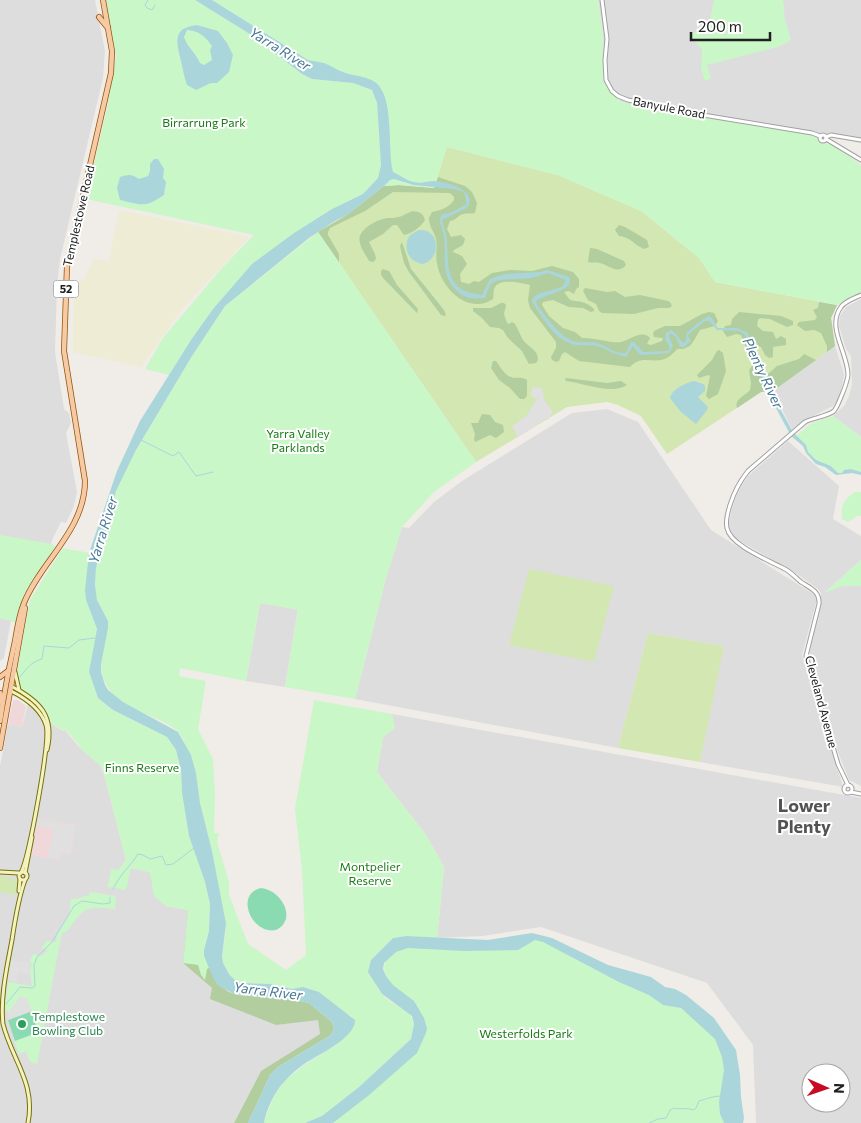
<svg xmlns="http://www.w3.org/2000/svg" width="861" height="1123" font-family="Commissioner,sans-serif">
	<rect width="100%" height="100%" fill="#f0ece7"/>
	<!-- residential -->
	<g fill="#dedddd" fill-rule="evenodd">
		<polygon points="0,0 95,0 105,51 103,78 60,259 57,286 55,352 64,409 69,413 71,423 66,433 77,492 74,506 66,523 61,522 53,538 51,543 54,546 54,549 27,591 15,622 11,621 4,658 0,661"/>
		<polygon points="598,0 861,0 861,143 830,137 820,141 812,135 621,102 604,83 603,34"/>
		<polygon points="861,299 861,437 833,416 844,406 849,396 852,384 851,356 846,349 839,326 840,316 846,307"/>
		<polygon points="835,346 844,374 841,392 838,400 833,406 807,419 792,429 773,391"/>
		<polygon points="607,409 638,422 711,530 815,595 817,599 802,655 843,787 700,762 723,646 648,633 618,748 355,699 386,578 402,527 409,528 434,502 462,481 572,413"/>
		<polygon points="788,441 839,486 833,519 861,536 861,560 825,592 842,586 861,586 861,786 849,780 837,749 809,654 821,601 821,593 817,588 797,574 740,541 731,533 729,527 729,521 735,498 742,485 748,476"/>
		<polygon points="260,603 298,609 285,687 246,681"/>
		<polygon points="30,696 44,710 52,724 63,731 65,730 79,747 100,765 104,774 126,860 108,887 131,868 150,872 166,906 188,910 183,963 212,988 276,1025 318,1019 320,1034 261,1071 234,1123 0,1123 0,766 8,724 22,727"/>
		<path d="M392,714L861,798V1123H756L753,1045L707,983L541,927L482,936L437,938L444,867L426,835L377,772L383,737L394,728ZM811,1073H841V1103H811Z"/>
	</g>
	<!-- commercial -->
	<g fill="#f0d8da">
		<polygon points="14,700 18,700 26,706 22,727 8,724 12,704"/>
		<polygon points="38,818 76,825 71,856 61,854 59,860 31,855"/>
	</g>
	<!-- farmland -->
	<polygon fill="#eeecd4" points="119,210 249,237 181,310 141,367 73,352 74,293 77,282 85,279 93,259 109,261"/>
	<!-- grass -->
	<g fill="#d2e7b1">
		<polygon points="447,147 558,175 641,211 699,258 715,282 837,305 831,318 835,346 773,391 761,392 667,454 641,416 618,405 607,402 567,407 476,462 318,232 347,215 384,186 434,188"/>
		<polygon points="529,569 614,586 594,662 509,645"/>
		<polygon points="648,633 724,646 700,762 618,748"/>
		<polygon points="0,876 15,879 18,882 16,895 0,892"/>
	</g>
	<!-- forest -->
	<g fill="#b2cd9e">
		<path d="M438,177L465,186L472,192L477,203L475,213C470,214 467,213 463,214C458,215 457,220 450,221L447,229L451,237L461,235L465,239L463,245L454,250L453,252L462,256L467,264L460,274L461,282L469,284L474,281L479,282L492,273L510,270L532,271L552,266L573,272L579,279V287L576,289L574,294L569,291L564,292L570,300C579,302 586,301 594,309V311L591,312L583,308L569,307L553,300L543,302L542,305L549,316L563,328L575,332L582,338C593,337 614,344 621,342C630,340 642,329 650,338L647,344L651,345L662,341L663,338L654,337L653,334L654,331L665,326H680L702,314L709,312L714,313L718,321L715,326L700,330C693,341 692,350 677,349C659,372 645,350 630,367L579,361L565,352L562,354L559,361L556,362L552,360L551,357L556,348V342L530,308L528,300L530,285C522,283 501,278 495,287C493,290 494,295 493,299C468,316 440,287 437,263C435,255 438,247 436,239C434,231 429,227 429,218L432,212C441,210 449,208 454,200V197L450,193L393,192L365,211L330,228L328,232V235L339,254V262L318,232L347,215L384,186L399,185L434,188Z"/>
		<path d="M413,211C420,212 423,213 425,220C421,227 411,234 404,235L397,225H393L383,234L369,242L375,254L376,259L373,262L369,261C366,255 361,249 360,243C356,230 376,220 387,218C391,218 395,218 399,217C404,216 408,212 413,211Z"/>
		<path d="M619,225L625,227L647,240L649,247L644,249C634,245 631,237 619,236L615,230Z"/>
		<polygon points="402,242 411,269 444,310 446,315 444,316 441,315 409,272 404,263 400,246"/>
		<path d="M590,248L597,249L624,261L626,265C618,275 610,266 600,263C596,262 592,263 588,262Z"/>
		<polygon points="383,269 389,271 397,285 418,309 417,313 384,279 381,275 381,271"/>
		<polygon points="585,288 607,292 615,291 625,297 640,295 668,301 670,302 672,306 669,308 658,308 634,314 602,313 599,311 596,304 588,300 583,291"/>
		<polygon points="819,302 837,305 831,318 835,346 827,352 827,346 821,333 814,330 805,331 797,325 799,322 815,320 817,317 813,310 818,308"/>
		<path d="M501,303H504L506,305L504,314L507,323L509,324L512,322L515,324C518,329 520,335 523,340C529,348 538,349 538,360L536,363L529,364L522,351L508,338L503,330L499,328L490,327L482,318L473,311V308H491Z"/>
		<path d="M739,312L781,316L793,321V325L787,327L770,319L760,318L758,320L757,326L763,331L773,332L776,339L781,336L786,339V345L773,347V357L769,358L765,355L761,347L756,346L754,347L760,363L768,374L777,366L799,359L804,354L816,360L773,391L761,392L737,408C734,399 745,396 750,390L751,383L749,370L752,366V361L741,335L736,334L727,337L723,331L725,326L731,325L732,319Z"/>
		<polygon points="719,350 723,353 726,371 718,394 709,399 706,396 710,376 708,375 699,378 697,375 712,360 717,351"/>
		<path d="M493,361H496C500,366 504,375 511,377C517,379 521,376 527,380V396L524,399H520L510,388L499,380L491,368Z"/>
		<path d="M566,378L607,383L621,381L627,385C612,395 583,383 566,381L565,379Z"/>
		<polygon points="482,414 490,415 495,422 503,425 504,432 496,438 490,435 475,442 474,439 475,434 471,423 478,423"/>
		<polygon points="188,910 217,984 229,992 238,995 295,1000 309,1003 332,1022 334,1029 331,1035 278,1067 270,1075 248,1123 234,1123 261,1071 320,1034 318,1020 276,1025 210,999 212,988 183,963"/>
	</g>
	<!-- park -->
	<g fill="#caf7c8">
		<polygon points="105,0 195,0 253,36 302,74 312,79 353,83 372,90 377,103 381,165 378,178 363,194 332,209 294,233 284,241 213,309 169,375 145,369 163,338 222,268 254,235 86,199 107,108 116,56"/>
		<path d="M212,0H598L603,34L604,83L621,102L812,135L820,141L836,147L861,165V292L837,305L715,282L699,258L641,211L558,175L447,147L434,188L399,185L384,186C397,163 385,115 382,89C372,77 360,78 346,73C333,69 322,63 308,60Z"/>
		<polygon points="714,0 783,0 785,20 791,40 778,47 707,65 711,78 705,81 701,68 702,49 689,35 694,32 707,35"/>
		<path d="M318,232L476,462L434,492L402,527L386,578L355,699L285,687L298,610L260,603L246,681L180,668L179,676L206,681L198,729L213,759L215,795L214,833H219L217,842L229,882V895L248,944L286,970L306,955L302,870L295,809L314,700L392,714L395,728L383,737L377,772L426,835L444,867L437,938L406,936L393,938L371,960C373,970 374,985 381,993C395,1011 423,1008 411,1039L359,1087L322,1116L305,1123H264L272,1100L283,1082L304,1065L336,1045L352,1016L346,1014L319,992L303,987L292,989L271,984L242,983L236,981L229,974L223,963L222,956L226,929L212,851L200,803L196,773L182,737L178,731C151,710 102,708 101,664L106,616L100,607L95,593L96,568L116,491L136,450L192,356L225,306Z"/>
		<polygon points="833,416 861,437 861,472 851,469 844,470 842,473 838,473 831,466 816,460 808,452 806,445 796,436 810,424"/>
		<path d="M855,492H861V516H857L848,522L842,519C841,505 843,500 855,492Z"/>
		<polygon points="0,535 52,544 55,547 24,595 19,618 15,622 0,618"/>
		<polygon points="63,548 89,553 86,600 97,630 90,675 98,698 113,710 167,737 176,750 181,770 182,793 189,836 205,882 210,904 209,931 205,944 204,955 209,968 207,969 205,980 201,975 198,965 183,963 188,910 166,906 154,896 150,872 131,868 126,890 108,887 111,869 118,870 126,860 104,774 100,765 79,747 79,745 66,730 64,731 52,724 41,706 19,687 17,670 30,600"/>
		<polygon points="861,560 861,586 842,586 824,593"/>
		<path d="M90,892L116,896L115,909C83,906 85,908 66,932H63L61,937L37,1064L30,1062L26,1051L19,1054L14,1041L33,1035L32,1031L37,1030L32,1011L21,996L8,1013L5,1007L8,982L32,986L30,970L32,963L29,962L33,954L41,956L48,950L41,948L47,941L56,942L57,933L69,915L71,899H77L89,895Z"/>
		<path d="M533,938L549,943L679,1003L706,1023L725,1051L726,1123H332L358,1104L426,1032L388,980C379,961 387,960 399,946Z"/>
	</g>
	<!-- pitch -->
	<g fill="#8adbb1">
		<path d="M261,888C281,890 298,919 276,930C252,935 234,894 261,888Z"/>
		<polygon points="32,1011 37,1030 33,1031 33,1034 15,1041 8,1020"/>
	</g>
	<!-- parking -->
	<g fill="#e0e0e0">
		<polygon points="533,387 542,388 544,397 543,398 553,412 548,420 545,419 540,422 534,427 518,437 512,426 527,415 534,403 538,398 541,399 538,397 536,399 532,397 531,393"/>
		<polygon points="39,819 75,826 70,855 60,853 59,859 48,857 54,828 37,826"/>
		<polygon points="11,960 30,963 28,974 18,972 16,982 7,980"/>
		<polygon points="21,996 27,999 32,1011 8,1020 8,1013"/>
	</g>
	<!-- water -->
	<g fill="#aad6db" fill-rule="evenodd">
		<path d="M195,0H212L308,60C313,61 319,62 324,63C332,66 340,72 349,74C358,76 367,77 375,82C395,96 387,149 393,172C400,175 407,181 414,182C420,184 428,181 434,181C447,182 477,190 468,207L442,220C443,226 446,232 447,239C448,257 445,280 463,290C468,293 476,294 482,295L490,279L505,274L540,272L547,270L567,276L570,278L569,285C559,294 547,293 536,301L537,305C546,316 561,340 577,342C584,343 593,341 600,344C609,348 616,354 626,353L631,342H634L643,352L668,351L670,348L665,339L666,333L671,330L674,332L683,343L686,341C686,340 686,335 687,333C688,331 707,316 709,316C713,317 715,325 718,328H737L748,333L752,349L765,373L772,394L793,432L806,445L808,452L816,460L831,466L838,473H842L844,470L851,469L861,472V475L852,473L836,475L825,467L816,464L806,453L803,446L791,436L769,395L762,375L752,358L745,335L739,331L717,330L709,321H705L690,333L688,336L691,341L684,347H680L676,337L670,333L669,336L673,346L669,353L642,355L639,354L633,346L626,357C613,354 610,351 600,347C592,344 585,346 577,345C555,342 543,318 532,302L533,298L538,294L562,287L566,280L548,273L532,278L499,280L492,283L489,287L485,298C480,298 475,299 470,298C464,297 457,292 454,288C440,272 447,255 444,236C443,227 437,223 442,214L450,213L467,204L464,192L453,189L414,185L394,179L390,180L384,186L347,215L335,221L309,238L225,306L192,356L136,450L116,491L96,568L95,585L97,600L108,621V628L101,664V672L105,685L108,690L123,702L178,732L191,755L196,773L200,803L212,851L226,924L222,956L223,963L229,974L236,981L242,983L271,984L292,989L303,987L319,992L355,1020C356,1038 317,1055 304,1064C297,1069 290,1075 284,1082C275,1091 266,1110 264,1123H248L270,1075L278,1067L331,1035L334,1029L332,1022L309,1003L295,1000L234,994L219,986L214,980L204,955V950L209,931L210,904L205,882L189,836L182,793L181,770L176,750L167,737L113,710L98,698L89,672L97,629L86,600L85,590L89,553L117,471L140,421L191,340L213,309L252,264L294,233L332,209L363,194L378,178L381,165L377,103L372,90L353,83L312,79L302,74L253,36Z"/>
		<path d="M197,25L218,31L227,43L233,55L229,72L217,83H211L196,90L187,85C184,77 183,69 181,61C177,43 171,28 197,25ZM187,30C199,31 205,36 212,46L210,50L212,60L204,65L200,63C196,53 187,47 184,37Z"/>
		<path d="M154,159H158L164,169L163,178L166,182L164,195C145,208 142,205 120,200L117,188L120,177C128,174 132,174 139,179L148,176L150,171V164Z"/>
		<path d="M419,230C441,229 441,259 423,264C408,262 402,247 410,235Z"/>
		<path d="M694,381L703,384L705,386V391L698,397L708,407L707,410L696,424L681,412L670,398C672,389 685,383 694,381Z"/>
		<polygon points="532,933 552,938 608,965 651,977 665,987 675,989 686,995 714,1018 736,1050 740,1075 741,1097 744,1118 743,1123 724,1123 720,1114 719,1102 724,1070 722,1057 715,1039 681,1008 663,1005 649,995 619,982 543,942 535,940 518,950 463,951 408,948 396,952 384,963 383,969 386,976 393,985 414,1001 424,1018 427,1028 426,1033 417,1053 368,1096 333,1123 305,1123 322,1116 359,1087 411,1039 414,1024 412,1016 382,994 368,972 371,960 393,938 406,936 488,940"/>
	</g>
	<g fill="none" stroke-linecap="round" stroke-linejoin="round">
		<!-- stream -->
		<g stroke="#aad6db" stroke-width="1">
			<polyline points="148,0 145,5 147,8 152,10 155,5"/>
			<polyline points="141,440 173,456 179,452 196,476 213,472"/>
			<path d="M20,677C27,668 31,662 42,659L44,646L69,648L79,640L95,638"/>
			<path d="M113,889C121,873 129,868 138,854L143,855L150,859L162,856L166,865L173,864L194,848"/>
			<polyline points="6,1004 20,987 32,988 35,986 34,965 37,957 52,942 74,906 82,901 103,904 110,903 110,897"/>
			<path d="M649,1123L658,1119L666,1118L670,1110L674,1108C681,1110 686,1107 693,1110L696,1108L699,1101C707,1099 712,1096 721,1096"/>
		</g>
		<defs>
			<g id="tertiary">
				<polyline points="602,0 607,39 605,60 606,80 612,91 618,96 628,100 703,115 812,133 820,136"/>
				<circle cx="823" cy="138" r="3"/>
				<polyline points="826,137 831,135 861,140"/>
				<polyline points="826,139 861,160"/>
				<path d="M848,785L838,764L806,656L819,604C820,591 810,588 801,582C795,577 790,571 783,568C768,560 730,545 727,528C725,520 728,512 730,505C734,492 740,481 748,471L805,422C813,418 828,416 834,411C837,407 839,402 841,397C844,390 847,382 848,375C848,353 826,327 841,307C845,301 855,298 861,295"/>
				<circle cx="848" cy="789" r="4"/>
				<polyline points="851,792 861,794"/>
			</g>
			<g id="secondary">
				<polyline points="15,672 19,690"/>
				<path d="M11,686C40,701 55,716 47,750"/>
				<path d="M11,691C25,698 41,709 46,725C51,740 29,857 21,873"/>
				<circle cx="23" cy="876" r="4"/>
				<polyline points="0,872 19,873"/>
				<polyline points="25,873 32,837"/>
				<path d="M25,880C18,899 15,920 12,940C7,967 0,997 3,1024C12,1060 36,1083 28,1123"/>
				<polyline points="19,891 20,879"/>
			</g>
			<g id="primary">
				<polyline points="99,17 108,28"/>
				<polyline points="0,677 8,671"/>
				<polyline points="0,693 2,703"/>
				<path d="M0,721C4,694 9,667 15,641C17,629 19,615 24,603C41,561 85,530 85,481L64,351L67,266L111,73L112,51L103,0"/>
				<polyline points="0,748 25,608"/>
			</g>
		</defs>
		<!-- tertiary casing -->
		<use href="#tertiary" stroke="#a1a1a1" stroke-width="5"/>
		<!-- secondary casing -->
		<use href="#secondary" stroke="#74720b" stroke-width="5"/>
		<!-- primary casing -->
		<use href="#primary" stroke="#945408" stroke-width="6"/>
		<!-- tertiary -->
		<use href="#tertiary" stroke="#fff" stroke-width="3"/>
		<!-- secondary -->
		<use href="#secondary" stroke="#f6f2bf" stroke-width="3"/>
		<!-- primary -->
		<use href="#primary" stroke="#f7caa6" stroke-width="4.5"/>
	</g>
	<!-- markers -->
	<circle fill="#2e9e5b" stroke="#fff" stroke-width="2" cx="22" cy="1024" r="5"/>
	<g text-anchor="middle" stroke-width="4" stroke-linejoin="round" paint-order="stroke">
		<!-- shield labels -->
		<rect fill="#fff" stroke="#636363" stroke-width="1" x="53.5" y="280.5" width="25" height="17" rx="4"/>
		<g font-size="11" font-weight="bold" fill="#202020">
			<text x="66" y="293">52</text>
		</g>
		<!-- street labels -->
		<g font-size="12" fill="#202020" stroke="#fff">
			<text transform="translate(669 108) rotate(11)" y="4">Banyule Road</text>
			<text transform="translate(79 216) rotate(-77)" y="4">Templestowe Road</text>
			<text transform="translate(821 702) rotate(75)" y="4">Cleveland Avenue</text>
		</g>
		<!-- park labels -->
		<g font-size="12" fill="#167b12" stroke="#fff">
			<text x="204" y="127">Birrarrung Park</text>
			<text x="298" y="438">Yarra Valley<tspan x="298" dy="14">Parklands</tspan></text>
			<text x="142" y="772">Finns Reserve</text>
			<text x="370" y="871">Montpelier<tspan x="370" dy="14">Reserve</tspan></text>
			<text x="526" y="1038">Westerfolds Park</text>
		</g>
		<!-- leisure labels -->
		<g font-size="12" fill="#27864d" stroke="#fff" text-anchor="start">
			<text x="32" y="1021">Templestowe<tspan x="32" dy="14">Bowling Club</tspan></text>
		</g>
		<!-- water labels -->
		<g font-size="14" font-style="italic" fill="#477895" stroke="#fff">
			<text transform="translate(280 49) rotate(32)" y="5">Yarra River</text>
			<text transform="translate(763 373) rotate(65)" y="5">Plenty River</text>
			<text transform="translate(103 530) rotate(-73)" y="5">Yarra River</text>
			<text transform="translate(268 991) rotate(7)" y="5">Yarra River</text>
		</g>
		<!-- district labels -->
		<g font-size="18" font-weight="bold" fill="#535353" stroke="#fff">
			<text x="804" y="812">Lower<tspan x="804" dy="21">Plenty</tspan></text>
		</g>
	</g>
	<!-- north arrow -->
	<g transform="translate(826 1088) rotate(92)"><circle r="24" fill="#ffffff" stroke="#a6a6a6"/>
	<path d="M0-4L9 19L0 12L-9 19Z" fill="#c60b23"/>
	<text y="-8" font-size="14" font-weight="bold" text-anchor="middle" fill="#202020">N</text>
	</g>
	<!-- scale -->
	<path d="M691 32v8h79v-8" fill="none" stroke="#202020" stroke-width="2.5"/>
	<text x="698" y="32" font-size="15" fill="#202020" stroke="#ffffff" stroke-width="4" paint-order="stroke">200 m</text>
</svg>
